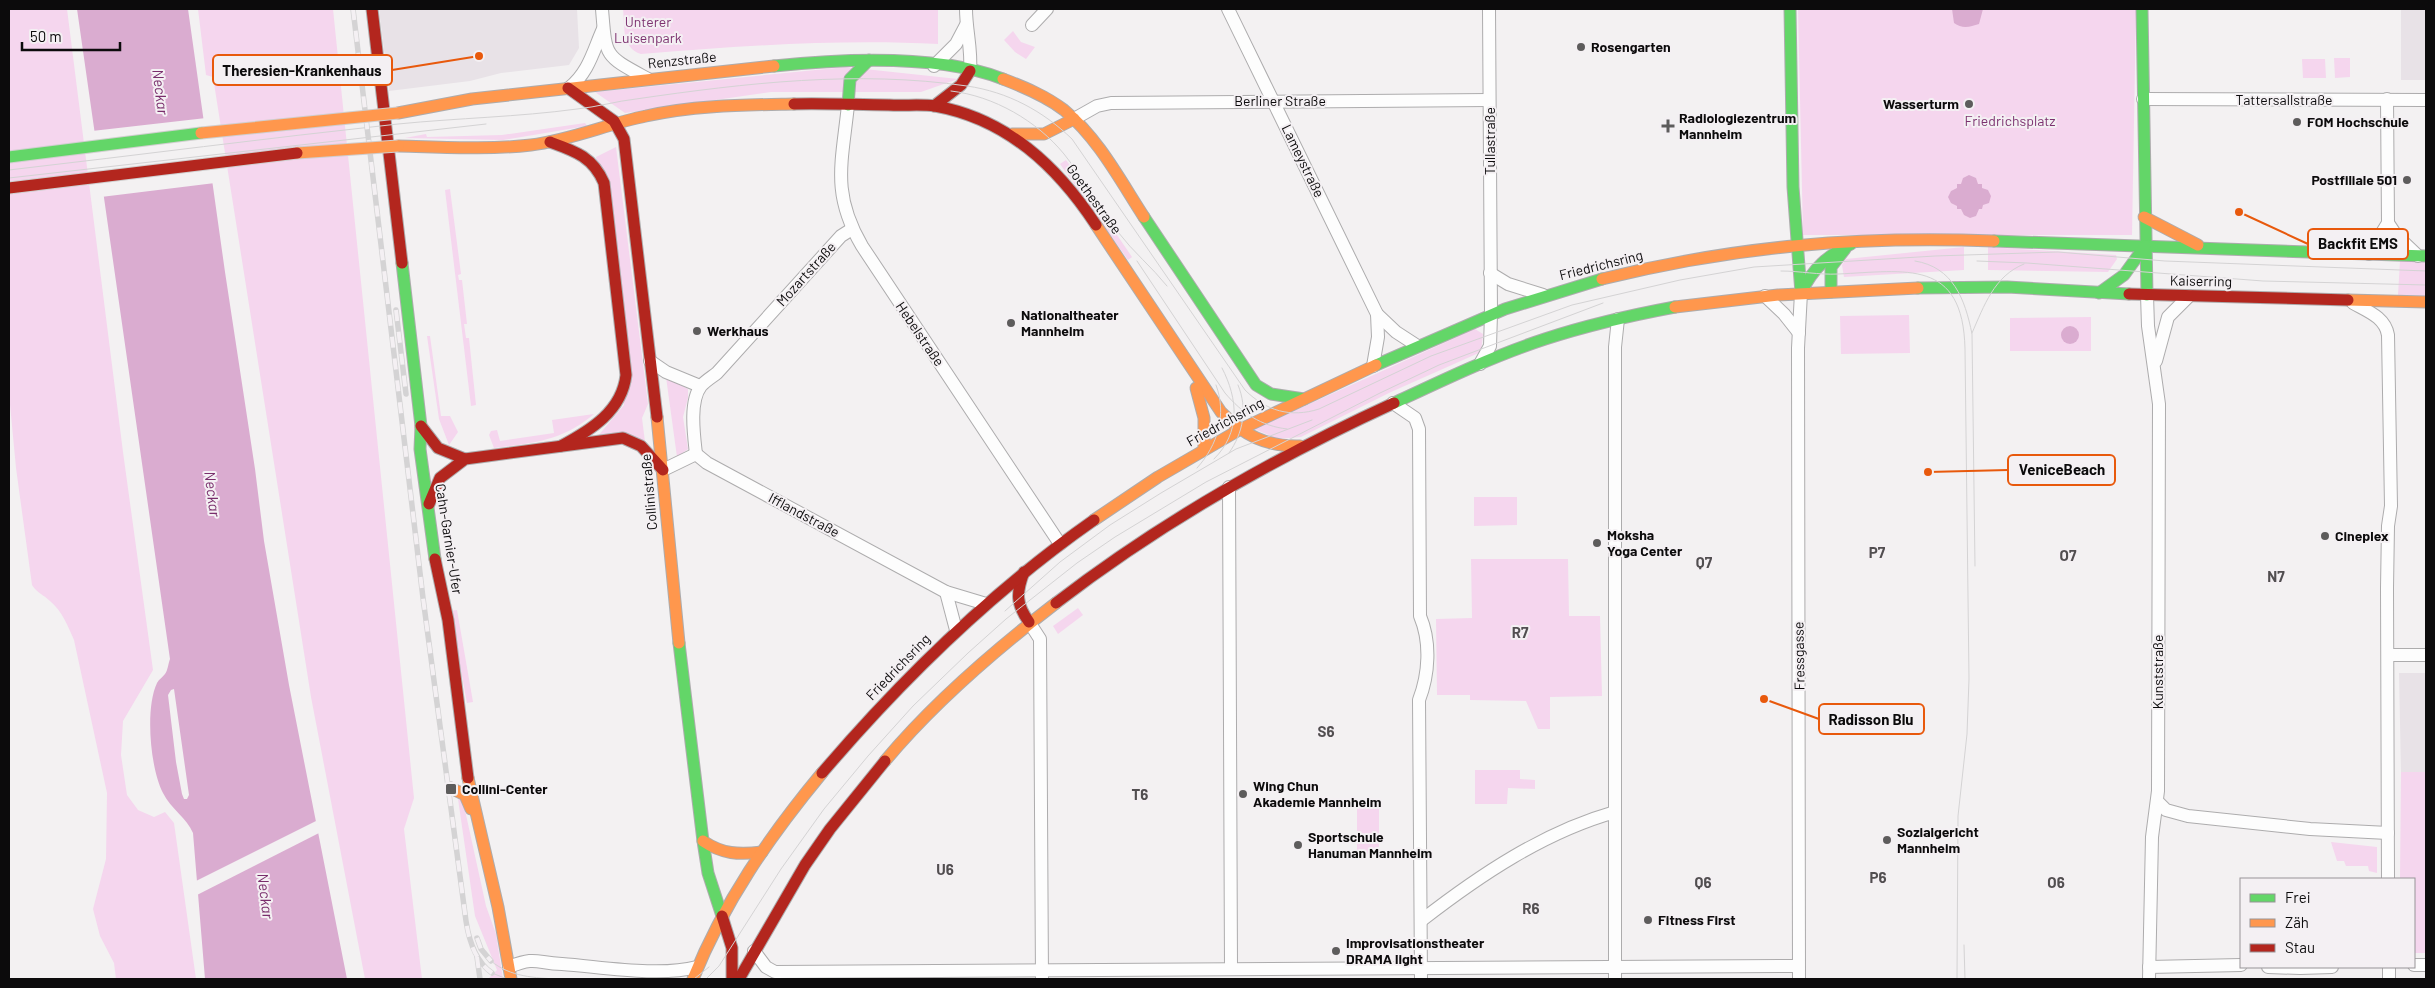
<svg xmlns="http://www.w3.org/2000/svg" width="2435" height="988" font-family="Barlow,sans-serif">
	<rect width="100%" height="100%" fill="#f3f1f2"/>
	<!-- built -->
	<g fill="#e8e2e7">
		<polygon points="379,9 577,9 579,48 569,65 501,73 470,81 389,91"/>
		<rect x="2401" y="9" width="25" height="71"/>
		<polygon points="2399,673 2426,673 2426,772 2401,772"/>
	</g>
	<!-- green -->
	<g fill="#f5d6ee">
		<path d="M9,9H67L123,452L153,670L123,721L121,755L127,795L138,810L154,817L165,812L174,823L196,979H116L114,963L100,936L93,909L106,859L107,793L74,640C68,626 62,611 50,601C44,595 37,593 32,585L16,468L9,394Z"/>
		<polygon points="198,9 333,9 414,798 404,829 422,979 365,979 311,697 213,77 206,75"/>
		<path d="M623,9H938V44C840,39 740,46 641,54C621,48 625,26 623,9Z"/>
		<polygon points="1798,9 2136,9 2132,235 1803,235"/>
		<polygon points="1013,31 1021,42 1035,47 1026,59 1015,52 1004,40"/>
		<polygon points="2350,58 2350,77 2335,78 2334,58"/>
		<polygon points="2302,59 2325,59 2326,78 2303,78"/>
		<polygon points="846,67 958,79 921,92 771,92 625,113 595,92"/>
		<polygon points="585,123 587,126 503,140 405,138 426,134 427,137 502,135"/>
		<polygon points="616,147 648,404 642,418 645,442 598,436 624,405 596,157"/>
		<polygon points="1066,160 1132,257 1128,260 1060,164"/>
		<polygon points="450,189 461,274 458,275 459,280 462,280 467,324 464,324 466,338 469,338 476,405 471,406 445,190"/>
		<polygon points="1964,247 1964,270 1844,277 1842,265 1846,259"/>
		<polygon points="1988,247 2116,255 2117,259 2108,272 1988,270"/>
		<polygon points="2400,261 2426,262 2426,296 2398,295"/>
		<polygon points="1909,315 1910,353 1841,354 1840,316"/>
		<polygon points="2091,317 2091,351 2010,351 2010,318"/>
		<polygon points="1475,329 1483,334 1481,352 1391,392 1301,437 1278,439 1254,429"/>
		<polygon points="427,336 430,336 441,416 450,416 458,432 449,445 439,419"/>
		<polygon points="666,377 688,389 688,398 683,417 688,449 677,457"/>
		<path d="M594,414C562,441 534,443 494,448L489,435L491,431L497,430L500,441L554,433L552,420Z"/>
		<polygon points="1474,497 1517,497 1517,525 1474,526"/>
		<polygon points="1471,559 1568,559 1569,616 1600,616 1602,696 1550,697 1550,729 1538,729 1526,701 1470,700 1470,695 1437,695 1436,619 1472,618"/>
		<polygon points="1078,608 1083,615 1058,634 1053,626"/>
		<polygon points="457,610 473,702 467,703 450,611"/>
		<polygon points="1475,770 1520,770 1520,779 1535,780 1535,789 1508,788 1507,804 1475,804"/>
		<polygon points="2401,772 2426,772 2426,953 2414,953 2414,879 2400,879"/>
		<polygon points="458,799 463,801 486,906 496,934 503,979 488,979 497,970 475,916"/>
		<rect x="1357" y="807" width="22" height="47"/>
		<polygon points="2331,842 2377,847 2377,873 2369,871 2368,866 2346,866 2344,861 2337,861"/>
	</g>
	<!-- water -->
	<g fill="#daacd0" fill-rule="evenodd">
		<path d="M77,9H188L225,272L255,469L264,541L289,685L347,979H205L193,833C187,818 171,809 163,793C150,768 145,708 157,683C159,679 163,677 165,674C168,670 168,664 170,659ZM174,689L189,795L187,799H184L182,794L176,762L168,695L171,690Z"/>
		<path d="M1952,9H1983L1979,24C1970,27 1962,29 1954,23Z"/>
		<polygon points="1969,175 1976,178 1978,184 1982,184 1982,188 1988,190 1991,196 1989,203 1983,205 1982,209 1979,209 1976,216 1970,218 1964,215 1961,209 1957,209 1957,206 1951,203 1948,197 1951,191 1957,188 1957,184 1961,184 1963,178"/>
		<circle cx="2070" cy="335" r="9"/>
	</g>
	<!-- pier -->
	<g fill="#f3f1f2">
		<polygon points="206,118 215,183 101,197 92,131"/>
		<polygon points="318,820 321,832 195,896 194,882"/>
	</g>
	<g fill="none" stroke-linecap="round" stroke-linejoin="round">
		<defs>
			<g id="street">
				<path d="M602,9C606,58 604,55 648,79"/>
				<path d="M966,9C966,30 972,50 970,71"/>
				<polyline points="1228,9 1377,314 1396,332 1416,345"/>
				<polyline points="1032,25 1047,9"/>
				<polyline points="934,66 956,44 966,25"/>
				<path d="M569,88C589,72 593,51 603,29"/>
				<polyline points="2143,99 2426,100"/>
				<path d="M848,105C842,163 831,193 862,246L1060,544"/>
				<polyline points="1074,119 1097,106 1111,103 1489,100"/>
				<polyline points="2388,223 2396,235 2418,256"/>
				<polyline points="2369,254 2388,223 2387,99"/>
				<polyline points="1490,273 1508,284 1543,295"/>
				<polyline points="2147,295 2148,326 2159,404 2158,791 2152,837 2149,979"/>
				<polyline points="1765,296 1784,314 1799,333"/>
				<path d="M2353,303C2367,311 2385,317 2388,335L2391,506L2388,526L2387,588L2388,879"/>
				<polyline points="650,361 666,372 700,386"/>
				<polyline points="2156,361 2168,317 2189,296"/>
				<polyline points="1480,364 1490,346 1491,314 1489,9"/>
				<polyline points="1373,366 1378,337 1377,314"/>
				<path d="M1393,403L1415,418L1419,429L1420,616C1431,642 1429,674 1419,700L1421,979"/>
				<polyline points="696,454 707,463 946,592 986,604"/>
				<path d="M696,454C694,436 689,401 701,386C705,381 712,377 717,373L841,236L852,229"/>
				<polyline points="663,470 696,454"/>
				<polyline points="1229,487 1231,969"/>
				<polyline points="946,592 956,630"/>
				<polyline points="1029,622 1040,639 1042,979"/>
				<polyline points="2388,655 2426,655"/>
				<polyline points="2158,802 2166,810 2188,816 2310,829 2388,833"/>
				<path d="M1422,920C1480,875 1544,832 1615,812"/>
				<polyline points="754,951 766,967 775,972 1798,966"/>
				<polyline points="2414,965 2426,965"/>
				<path d="M509,967C537,956 535,963 562,964C603,967 659,977 697,967"/>
				<polyline points="2149,967 2241,965"/>
				<polyline points="2268,967 2300,968 2332,967"/>
				<polyline points="2389,967 2389,979"/>
				<polyline points="1615,979 1615,347 1618,319"/>
				<polyline points="1799,979 1798,348 1801,293"/>
			</g>
			<g id="fast">
				<polyline points="1790,9 1793,187 1801,293"/>
				<polyline points="2142,9 2147,295"/>
				<path d="M774,66C842,59 939,54 1003,79"/>
				<polyline points="848,105 850,79 869,60"/>
				<polyline points="1144,217 1256,385 1271,394 1304,399"/>
				<polyline points="1994,241 2426,256"/>
				<polyline points="402,263 421,426 420,449 435,559"/>
				<polyline points="1918,288 2007,287 2129,294"/>
				<polyline points="1831,292 1831,267 1845,249"/>
				<path d="M1801,293C1813,268 1827,256 1851,244"/>
				<polyline points="2099,293 2124,275 2145,246"/>
				<polyline points="1376,365 1505,309 1602,279"/>
				<path d="M1394,403C1443,380 1493,356 1545,339C1588,325 1632,315 1675,307"/>
				<polyline points="679,643 703,841 708,873 722,916"/>
			</g>
			<g id="slow">
				<path d="M1003,79C1024,87 1046,96 1064,110C1098,138 1120,180 1144,217"/>
				<polyline points="398,113 472,99 774,66"/>
				<polyline points="1012,134 1044,134 1074,119"/>
				<path d="M398,146C442,147 487,150 531,145C571,140 607,124 646,116C694,105 745,105 794,104"/>
				<polyline points="2144,217 2198,245"/>
				<path d="M1096,225L1221,412C1243,435 1267,447 1300,446"/>
				<path d="M1602,279C1736,246 1856,236 1994,241"/>
				<polyline points="2348,300 2426,302"/>
				<polyline points="1675,307 1778,295 1918,288"/>
				<polyline points="1196,388 1204,418 1204,449"/>
				<polyline points="657,417 679,643"/>
				<polyline points="1094,520 1158,477 1239,430 1376,365"/>
				<path d="M885,761C934,702 995,650 1056,603"/>
				<polyline points="468,778 498,907 511,979"/>
				<polyline points="451,788 465,795 471,809"/>
				<path d="M703,841C722,854 739,855 762,852"/>
				<path d="M693,979C724,902 769,837 822,773"/>
			</g>
			<g id="jam">
				<polyline points="372,9 402,263"/>
				<polyline points="568,88 614,121 624,139 657,417"/>
				<path d="M794,104C826,103 858,105 889,105C904,106 921,104 935,106C1007,119 1057,166 1096,225"/>
				<polyline points="934,106 961,85 970,71"/>
				<path d="M550,142C575,151 593,157 604,183L626,375C622,411 591,430 561,446"/>
				<polyline points="2129,294 2348,300"/>
				<polyline points="421,426 438,448 465,459"/>
				<polyline points="429,504 440,478 465,459 623,438 641,446 663,470"/>
				<polyline points="435,559 448,620 468,778"/>
				<path d="M1024,572C1016,593 1016,604 1029,622"/>
				<path d="M1056,603C1160,523 1274,458 1394,403"/>
				<path d="M822,773C903,678 991,592 1094,520"/>
				<polyline points="722,916 732,948 732,979"/>
				<polyline points="739,979 805,865 830,829 885,761"/>
			</g>
		</defs>
		<!-- street casing -->
		<use href="#street" stroke="#adacad" stroke-width="14"/>
		<!-- fast casing -->
		<use href="#fast" stroke="#adacad" stroke-width="13"/>
		<!-- slow casing -->
		<use href="#slow" stroke="#adacad" stroke-width="13"/>
		<!-- jam casing -->
		<use href="#jam" stroke="#adacad" stroke-width="13"/>
		<!-- street -->
		<use href="#street" stroke="#fdfdfd" stroke-width="12"/>
		<!-- fast -->
		<use href="#fast" stroke="#63d668" stroke-width="11"/>
		<!-- slow -->
		<use href="#slow" stroke="#ff974d" stroke-width="11"/>
		<!-- jam -->
		<use href="#jam" stroke="#b3261e" stroke-width="11"/>
		<!-- tram -->
		<g stroke="#d4d3d4" stroke-width="1">
			<path d="M951,91C994,96 1037,121 1064,154C1084,179 1099,207 1118,232C1133,252 1152,267 1167,286"/>
			<path d="M9,170C139,155 268,138 398,124C458,118 518,117 577,109C597,107 617,101 636,99C746,83 857,70 967,86C1008,92 1043,111 1072,139L1245,390C1266,411 1291,418 1319,409L1431,356L1572,305L1680,280L1754,267L1935,256L2058,252L2165,261L2426,271"/>
			<polyline points="9,178 486,124"/>
			<path d="M1137,261L1225,393C1242,413 1261,426 1287,429"/>
			<path d="M1915,261C1953,267 1965,299 1972,334L1975,566"/>
			<polyline points="1977,261 2027,263 2263,281 2426,285"/>
			<path d="M1781,271C1800,271 1819,275 1838,274C1906,271 1963,258 1965,349L1969,679L1967,734L1958,816L1957,979"/>
			<path d="M1972,333C1984,306 1994,276 2024,264"/>
			<path d="M1229,453C1243,433 1248,409 1238,385"/>
			<path d="M1214,459C1241,432 1238,399 1222,368"/>
			<path d="M1197,468C1218,445 1227,414 1216,385"/>
			<polyline points="1005,611 1060,562 1110,525 1161,493 1236,449 1312,420"/>
			<polyline points="1964,945 1965,979"/>
			<path d="M491,961C510,977 535,978 559,979"/>
			<polyline points="492,973 507,979"/>
			<polyline points="694,979 709,967"/>
			<polyline points="706,979 719,966 781,869 824,809 868,756 913,706 968,653 1006,619 1077,563 1115,537 1206,482 1380,393 1439,365 1603,303"/>
		</g>
		<defs>
			<g id="rail">
				<path d="M353,9L423,598L466,921C469,941 475,961 492,973"/>
				<polyline points="396,310 406,394"/>
				<polyline points="477,938 481,949 491,961"/>
				<polyline points="477,957 480,979"/>
			</g>
		</defs>
		<!-- rail casing -->
		<use href="#rail" stroke="#d4d3d4" stroke-width="5.5"/>
		<!-- rail -->
		<use href="#rail" stroke="#f4f0f3" stroke-width="4" stroke-dasharray="11" stroke-linecap="butt"/>
		<defs>
			<polyline id="fast-bridge" points="9,157 201,133"/>
			<g id="slow-bridge">
				<polyline points="201,133 398,113"/>
				<polyline points="297,153 398,146"/>
			</g>
			<polyline id="jam-bridge" points="9,188 297,153"/>
		</defs>
		<!-- fast-bridge casing -->
		<use href="#fast-bridge" stroke="#cfcece" stroke-width="13" stroke-linecap="butt"/>
		<!-- slow-bridge casing -->
		<use href="#slow-bridge" stroke="#cfcece" stroke-width="13" stroke-linecap="butt"/>
		<!-- jam-bridge casing -->
		<use href="#jam-bridge" stroke="#cfcece" stroke-width="13" stroke-linecap="butt"/>
		<!-- fast-bridge -->
		<use href="#fast-bridge" stroke="#63d668" stroke-width="11"/>
		<!-- slow-bridge -->
		<use href="#slow-bridge" stroke="#ff974d" stroke-width="11"/>
		<!-- jam-bridge -->
		<use href="#jam-bridge" stroke="#b3261e" stroke-width="11"/>
	</g>
	<!-- markers -->
	<g fill="#5d5c5c" stroke="#f4f0f3" stroke-width="2">
		<circle cx="1581" cy="47" r="5"/>
		<circle cx="1969" cy="104" r="5"/>
		<circle cx="2297" cy="122" r="5"/>
		<path d="M1665.5 118.5h5v5h5v5h-5v5h-5v-5h-5v-5h5z"/>
		<circle cx="2407" cy="180" r="5"/>
		<circle cx="1011" cy="323" r="5"/>
		<circle cx="697" cy="331" r="5"/>
		<circle cx="2325" cy="536" r="5"/>
		<circle cx="1597" cy="543" r="5"/>
		<rect x="445" y="783" width="12" height="12" rx="2.5"/>
		<circle cx="1243" cy="794" r="5"/>
		<circle cx="1887" cy="840" r="5"/>
		<circle cx="1298" cy="845" r="5"/>
		<circle cx="1648" cy="920" r="5"/>
		<circle cx="1336" cy="951" r="5"/>
	</g>
	<g text-anchor="middle" stroke-width="4" stroke-linejoin="round" paint-order="stroke">
		<!-- park labels -->
		<g font-size="14" fill="#7c316f" stroke="#f4f0f3">
			<text x="648" y="27">Unterer<tspan x="648" dy="16">Luisenpark</tspan></text>
			<text x="2010" y="126">Friedrichsplatz</text>
		</g>
		<!-- poi labels -->
		<g font-size="14" font-weight="bold" fill="#0c0b0c" stroke="#f4f0f3" text-anchor="start">
			<text x="1591" y="52">Rosengarten</text>
			<text x="1959" y="109" text-anchor="end">Wasserturm</text>
			<text x="1679" y="123">Radiologiezentrum<tspan x="1679" dy="16">Mannheim</tspan></text>
			<text x="2307" y="127">FOM Hochschule</text>
			<text x="2397" y="185" text-anchor="end">Postfiliale 501</text>
			<text x="1021" y="320">Nationaltheater<tspan x="1021" dy="16">Mannheim</tspan></text>
			<text x="707" y="336">Werkhaus</text>
			<text x="1607" y="540">Moksha<tspan x="1607" dy="16">Yoga Center</tspan></text>
			<text x="2335" y="541">Cineplex</text>
			<text x="1253" y="791">Wing Chun<tspan x="1253" dy="16">Akademie Mannheim</tspan></text>
			<text x="462" y="794">Collini-Center</text>
			<text x="1897" y="837">Sozialgericht<tspan x="1897" dy="16">Mannheim</tspan></text>
			<text x="1308" y="842">Sportschule<tspan x="1308" dy="16">Hanuman Mannheim</tspan></text>
			<text x="1658" y="925">Fitness First</text>
			<text x="1346" y="948">Improvisationstheater<tspan x="1346" dy="16">DRAMA light</tspan></text>
		</g>
		<!-- street labels -->
		<g font-size="14" fill="#0c0b0c" stroke="#f4f0f3">
			<text transform="translate(682 60) rotate(-6)" y="5">Renzstraße</text>
			<text x="2284" y="105">Tattersallstraße</text>
			<text x="1280" y="106">Berliner Straße</text>
			<text transform="translate(1490 141) rotate(-90)" y="5">Tullastraße</text>
			<text transform="translate(1303 161) rotate(64)" y="5">Lameystraße</text>
			<text transform="translate(1094 199) rotate(54)" y="5">Goethestraße</text>
			<text transform="translate(1601 265) rotate(-14)" y="5">Friedrichsring</text>
			<text transform="translate(806 274) rotate(-48)" y="5">Mozartstraße</text>
			<text transform="translate(2201 281) rotate(1)" y="5">Kaiserring</text>
			<text transform="translate(920 334) rotate(56)" y="5">Hebelstraße</text>
			<text transform="translate(1225 422) rotate(-29)" y="5">Friedrichsring</text>
			<text transform="translate(649 492) rotate(-95)" y="5">Collinistraße</text>
			<text transform="translate(804 515) rotate(28)" y="5">Ifflandstraße</text>
			<text transform="translate(449 539) rotate(81)" y="5">Cahn-Garnier-Ufer</text>
			<text transform="translate(1799 656) rotate(-91)" y="5">Fressgasse</text>
			<text transform="translate(898 667) rotate(-46)" y="5">Friedrichsring</text>
			<text transform="translate(2158 672) rotate(-90)" y="5">Kunststraße</text>
		</g>
		<!-- water labels -->
		<g font-size="15" font-style="italic" fill="#792e6c" stroke="#f4f0f3">
			<text transform="translate(160 92) rotate(83)" y="5">Neckar</text>
			<text transform="translate(212 494) rotate(83)" y="5">Neckar</text>
			<text transform="translate(265 896) rotate(83)" y="5">Neckar</text>
		</g>
		<!-- neighbourhood labels -->
		<g font-size="15" font-weight="bold" fill="#514e50" stroke="#f4f0f3">
			<text x="1877" y="558">P7</text>
			<text x="2068" y="561">O7</text>
			<text x="1704" y="568">Q7</text>
			<text x="2276" y="582">N7</text>
			<text x="1520" y="638">R7</text>
			<text x="1326" y="737">S6</text>
			<text x="1140" y="800">T6</text>
			<text x="945" y="875">U6</text>
			<text x="1878" y="883">P6</text>
			<text x="1703" y="888">Q6</text>
			<text x="2056" y="888">O6</text>
			<text x="1531" y="914">R6</text>
		</g>
	</g>
	<!-- callouts -->
	<path fill="none" stroke="#e8590c" stroke-width="2" d="M479 56L392 70M2239 212L2308 244M1928 472L2008 470M1764 699L1819 719"/>
	<g fill="#e8590c" stroke="#f4f0f3" stroke-width="2">
		<circle cx="479" cy="56" r="5"/>
		<circle cx="2239" cy="212" r="5"/>
		<circle cx="1928" cy="472" r="5"/>
		<circle cx="1764" cy="699" r="5"/>
	</g>
	<g fill="#f4f0f3" stroke="#e8590c" stroke-width="2">
		<rect x="213" y="55" width="179" height="30" rx="5"/>
		<rect x="2308" y="229" width="100" height="30" rx="5"/>
		<rect x="2008" y="455" width="107" height="30" rx="5"/>
		<rect x="1819" y="704" width="105" height="30" rx="5"/>
	</g>
	<g font-size="15" text-anchor="middle" font-weight="bold" fill="#0c0b0c">
		<text x="302" y="76">Theresien-Krankenhaus</text>
		<text x="2358" y="249">Backfit EMS</text>
		<text x="2062" y="475">VeniceBeach</text>
		<text x="1871" y="725">Radisson Blu</text>
	</g>
	<!-- border -->
	<rect width="2435" height="988" fill="none" stroke="#0c0b0c" stroke-width="20"/>
	<!-- legend -->
	<rect x="2240" y="878" width="175" height="90" fill="#f4f0f3" stroke="#979497"/>
	<rect x="2250" y="894" width="25" height="8" fill="#63d668" stroke="#979497"/>
	<text x="2285" y="903" font-size="15" fill="#0c0b0c">Frei</text>
	<rect x="2250" y="919" width="25" height="8" fill="#ff974d" stroke="#979497"/>
	<text x="2285" y="928" font-size="15" fill="#0c0b0c">Zäh</text>
	<rect x="2250" y="944" width="25" height="8" fill="#b3261e" stroke="#979497"/>
	<text x="2285" y="953" font-size="15" fill="#0c0b0c">Stau</text>
	<!-- scale -->
	<path d="M22 42v8h98v-8" fill="none" stroke="#0c0b0c" stroke-width="2.5"/>
	<text x="30" y="42" font-size="15" fill="#0c0b0c" stroke="#f4f0f3" stroke-width="4" paint-order="stroke">50 m</text>
</svg>
